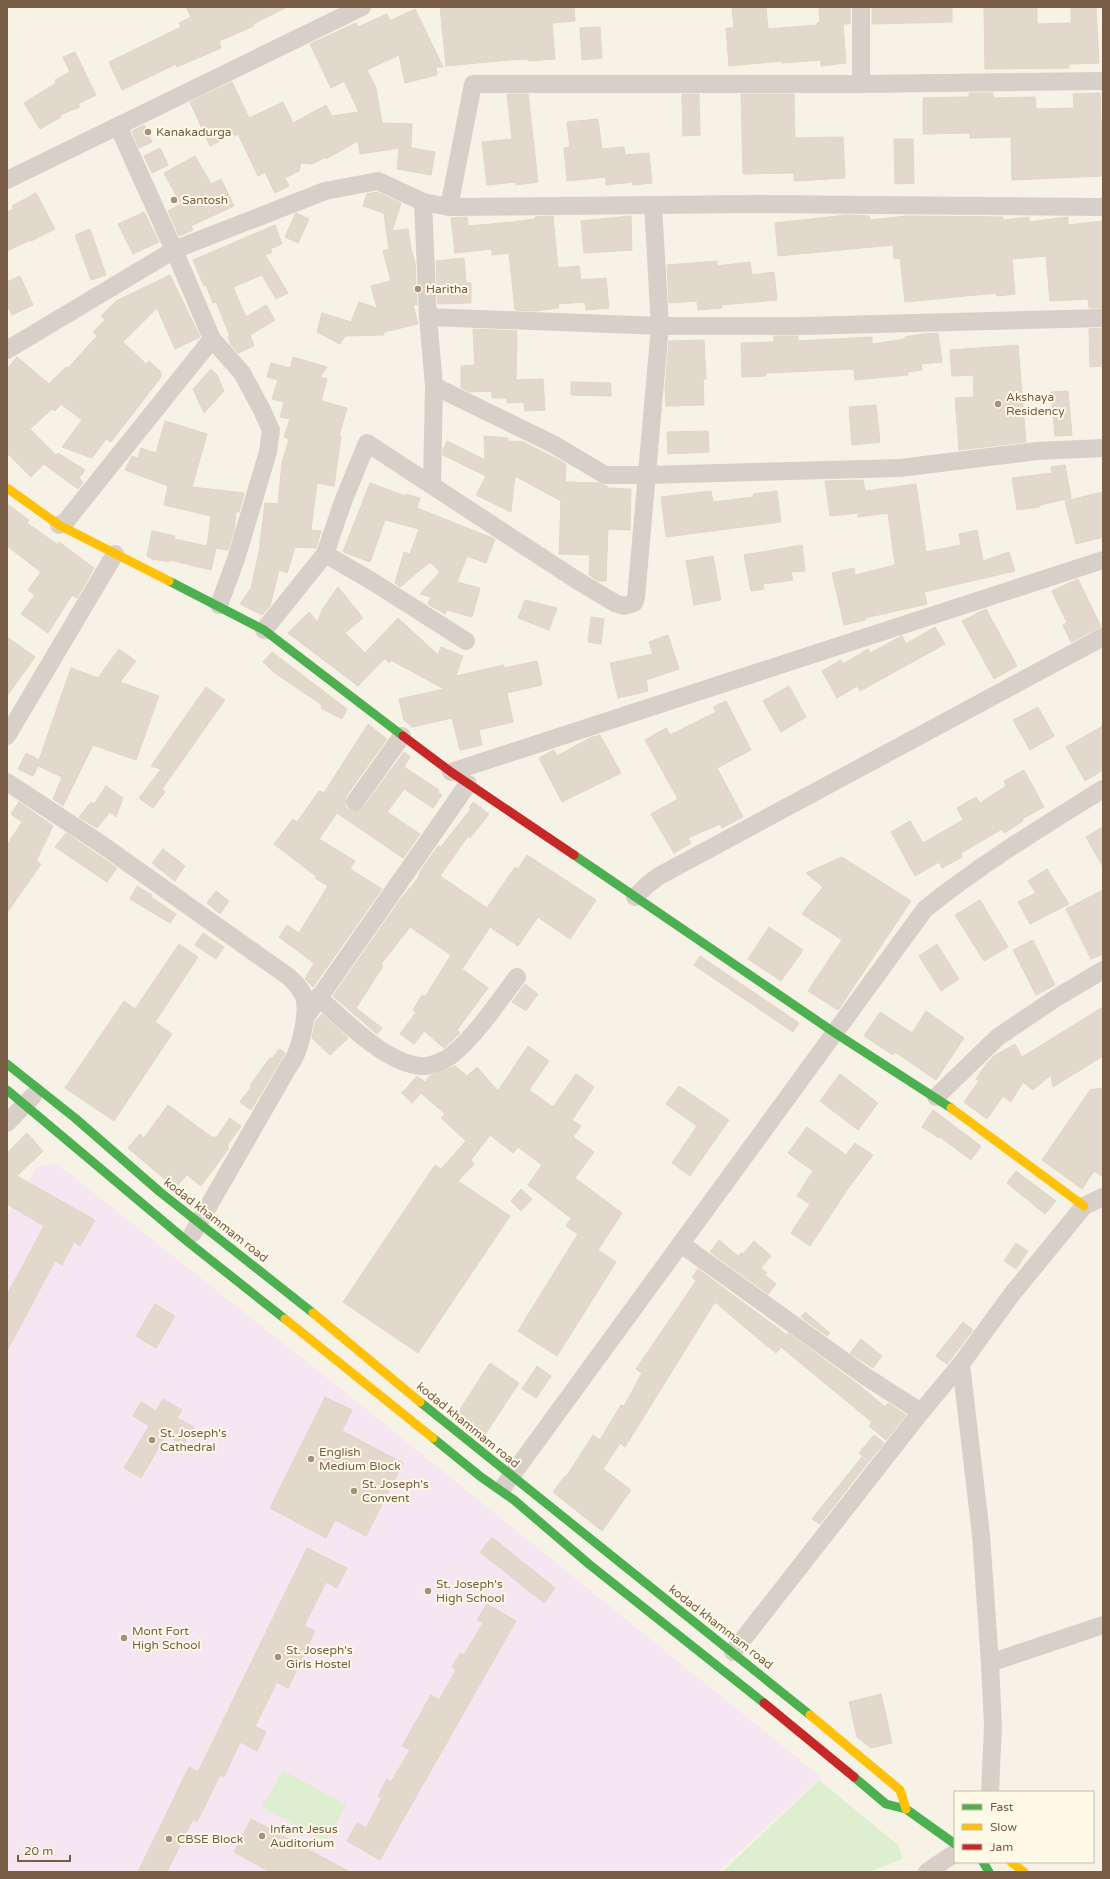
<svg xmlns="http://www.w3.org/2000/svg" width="1110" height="1879" font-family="'Varela Round',sans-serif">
	<rect width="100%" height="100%" fill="#f7f2e6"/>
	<!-- education -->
	<polygon fill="#f5e6f1" points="56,1163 361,1405 821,1777 718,1872 7,1872 7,1215 37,1167"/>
	<!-- green -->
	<g fill="#deefcf">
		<polygon points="283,1770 346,1805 326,1842 262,1807"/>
		<polygon points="819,1780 898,1845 903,1859 868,1872 722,1872"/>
	</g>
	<!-- building -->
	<g fill="#e2d8cb" stroke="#e0d6c8">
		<polygon points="186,7 287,7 253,24 254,26 219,41 221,48 177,67 176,64 122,90 109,62 181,27 179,23 191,17"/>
		<polygon points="440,7 574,7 575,21 552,23 555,59 528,61 528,59 509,60 446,66"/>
		<polygon points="732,7 766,7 768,29 818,25 817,23 820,22 819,7 850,7 850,24 843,24 846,63 821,66 821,60 782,63 782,61 729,66 726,28 734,28"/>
		<polygon points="872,7 952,7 952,22 872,24"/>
		<polygon points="984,7 1037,7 1037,24 1071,23 1071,7 1096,7 1099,63 1069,64 1069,68 985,69"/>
		<polygon points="415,9 443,67 436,67 437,75 405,83 399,55 367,70 376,88 382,123 412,124 411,146 407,147 435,152 431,175 397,169 399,148 360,154 358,141 326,159 326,157 312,164 301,163 299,171 285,178 289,186 275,193 265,172 258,176 238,134 235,136 234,134 210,146 190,102 232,82 249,118 283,102 293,123 326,105 332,116 359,112 344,81 331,88 310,44 356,23 358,27 387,14 390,21"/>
		<polygon points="600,27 602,58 582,60 580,28"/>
		<polygon points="75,52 96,95 78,104 80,107 60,115 61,117 40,129 24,103 56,83 55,80 70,72 63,57"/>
		<polygon points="969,93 993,93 993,98 1035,97 1036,109 1074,108 1073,94 1100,93 1103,176 1012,180 1011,137 970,138 970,133 923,134 923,98 969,97"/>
		<polygon points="507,94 528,94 538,182 516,185 516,182 487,185 482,142 512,139"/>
		<polygon points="682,94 699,94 700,135 683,136"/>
		<polygon points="741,94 794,94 795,138 843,137 845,178 794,181 794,173 743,174"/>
		<polygon points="598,119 602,149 624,147 625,155 649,153 652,183 633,185 633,182 606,185 606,177 567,181 564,148 570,147 567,122"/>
		<polygon points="144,125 152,142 139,148 132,131"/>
		<polygon points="894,139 913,139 914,183 895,184"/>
		<polygon points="160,148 168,165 152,173 144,156"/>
		<polygon points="195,156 211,184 221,179 234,206 191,226 193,230 179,236 168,211 181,204 164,173"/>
		<polygon points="377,192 401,203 392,231 408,229 411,249 415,263 417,305 413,305 418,324 384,332 384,335 345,336 340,344 317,332 322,313 351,322 359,302 377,308 371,286 391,281 383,251 389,249 384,213 363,206 367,194"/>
		<polygon points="36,193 55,229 31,241 30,240 7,251 7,212 14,209 12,206"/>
		<polygon points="144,212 159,242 133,254 118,224"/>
		<polygon points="296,213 309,219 298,243 285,237"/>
		<polygon points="847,215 869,216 870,220 907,216 1003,217 1003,220 1029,217 1029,222 1068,217 1068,225 1103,221 1103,308 1089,308 1088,299 1050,301 1046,256 1012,259 1015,294 997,296 996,293 905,302 900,258 894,259 893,245 778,256 775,223"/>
		<polygon points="553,216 558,268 579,266 581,280 606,278 609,308 586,310 585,302 558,304 559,308 535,311 515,310 509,253 492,255 492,249 455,253 451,218 467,217 468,226 513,222 535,219 535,217"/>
		<polygon points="631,216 632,250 584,253 581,221"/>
		<polygon points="275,225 282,244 270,249 272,252 265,255 288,293 276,299 262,275 233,287 246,317 266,305 275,320 250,335 254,346 238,353 231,345 228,336 230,336 216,302 213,303 206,285 204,286 193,260"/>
		<polygon points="90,229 106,275 91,280 75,235"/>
		<polygon points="464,258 466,283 471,283 471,303 438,304 436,261"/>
		<polygon points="717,261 717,266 750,262 752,275 774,272 777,300 721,305 722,308 698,310 697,301 669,303 667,265"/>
		<polygon points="170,275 200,337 175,349 157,308 123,342 146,364 149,361 161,372 161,377 111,442 106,439 92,458 62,447 82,420 61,404 55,411 52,409 30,429 56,455 58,453 85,470 79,478 83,482 78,489 44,464 31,477 7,453 7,369 17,357 49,384 66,367 68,368 97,336 93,332 105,320 101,316 116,301"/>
		<polygon points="20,276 33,305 12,315 7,305 7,282"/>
		<polygon points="1103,328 1103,366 1090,367 1089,329"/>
		<polygon points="473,329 517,331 516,380 543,379 545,410 525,411 524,402 507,403 507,398 492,398 492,391 470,392 461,388 461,366 475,365"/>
		<polygon points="938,333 942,362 921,364 922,370 908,372 908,375 855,380 854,369 765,373 766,376 742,377 741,343 774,342 774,336 798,336 798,341 872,337 872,344 905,339 905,337 922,334"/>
		<polygon points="704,340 706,379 703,379 704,405 666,406 665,390 669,341"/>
		<polygon points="1018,345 1026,442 959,450 955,398 974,397 973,375 952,376 950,350"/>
		<polygon points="293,357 327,367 320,377 327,379 321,401 347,408 339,436 341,436 334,486 317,483 311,530 321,531 316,548 295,547 287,573 279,570 270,606 262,615 240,604 251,588 259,552 265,503 278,504 282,463 289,439 284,437 290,419 280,417 284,402 272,399 278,380 267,377 271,363 290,368"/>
		<polygon points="211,369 217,375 224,391 204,413 193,389"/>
		<polygon points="571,382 611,383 611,396 571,395"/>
		<polygon points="1068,391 1072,435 1055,436 1051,392"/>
		<polygon points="876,405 880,442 852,445 849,407"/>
		<polygon points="165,421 207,434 192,487 244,493 239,512 236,512 234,531 228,550 216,548 211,570 170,560 170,562 152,559 147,556 152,531 175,536 174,539 207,546 211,516 164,505 168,486 125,470 132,456 138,458 141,448 156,453"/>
		<polygon points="708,431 709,452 668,454 667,432"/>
		<polygon points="484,436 508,438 508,441 523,442 559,460 566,464 565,482 599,483 607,486 607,488 631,489 630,530 608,529 606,581 598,581 589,575 590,555 559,554 561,501 515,476 511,512 476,495 486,476 443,455 443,450 447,441 485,460"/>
		<polygon points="1065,465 1071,498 1040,505 1040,507 1017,510 1012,478 1052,473 1051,467"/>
		<polygon points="863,480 865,491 916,484 926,552 961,545 959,534 977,530 983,561 1009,552 1015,571 924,592 927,604 865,618 865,620 844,625 832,573 854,568 855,575 895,565 888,513 858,517 858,513 830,516 825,481"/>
		<polygon points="370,483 405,496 406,494 420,498 417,508 495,539 486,563 467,556 457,582 480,588 472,617 447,610 445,614 428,604 431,597 420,594 440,572 430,562 400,587 395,583 404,552 410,554 419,529 385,520 370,562 343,552"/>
		<polygon points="711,491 713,502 754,497 753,494 777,491 781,522 666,537 661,497"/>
		<polygon points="1103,492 1103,537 1076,544 1065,501"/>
		<polygon points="7,504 29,520 27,523 58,545 59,542 94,568 77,598 72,595 48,633 21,614 35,595 28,590 41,572 7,546"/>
		<polygon points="802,545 805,571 791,572 793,580 763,584 764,589 751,591 744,555"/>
		<polygon points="713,556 721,600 694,605 686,561"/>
		<polygon points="1078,579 1101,627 1071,642 1063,625 1067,623 1052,591"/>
		<polygon points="338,587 363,618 345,633 365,653 398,618 438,655 441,647 463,656 456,676 504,665 504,668 537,661 542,685 507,693 513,722 479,730 482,745 460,750 452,718 412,727 404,720 399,699 444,689 391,660 389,663 385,658 358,686 288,633 309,612 317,621 317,624 322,610"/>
		<polygon points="525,600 557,608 549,630 518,618"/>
		<polygon points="986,609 1017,666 994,679 962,621"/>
		<polygon points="591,617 604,619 601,644 588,642"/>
		<polygon points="935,627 945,644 860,691 857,686 837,698 822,671 841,660 843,664 868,649 870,653 902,636 906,644"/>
		<polygon points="668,635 679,669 646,680 648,691 618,698 610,663 653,654 649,642"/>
		<polygon points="7,637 35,657 7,696"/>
		<polygon points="119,649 136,661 120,682 159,696 136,760 93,745 63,806 53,799 62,777 38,766 33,776 18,769 26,753 39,760 71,668 98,678"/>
		<polygon points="272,652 347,709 342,719 321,708 322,705 275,673 263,662"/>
		<polygon points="789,686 806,717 781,732 763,701"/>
		<polygon points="206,687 225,700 162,789 165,792 153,808 139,798 161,769 151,766"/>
		<polygon points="726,701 751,750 717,768 743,817 722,828 720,824 688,838 691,843 674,853 651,814 678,799 645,740 666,728 670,735 716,712 713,707"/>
		<polygon points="1038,707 1054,736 1030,750 1013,720"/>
		<polygon points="368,724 387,739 346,796 345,806 349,810 354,812 363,808 404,752 410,757 404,767 439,790 438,793 442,795 433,808 404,789 387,812 420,834 403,858 337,813 319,839 355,861 350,869 382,889 313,987 305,979 314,963 279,937 287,925 299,933 328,886 315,878 316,876 274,844 293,819 297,822 319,791 324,793"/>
		<polygon points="1103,726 1103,770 1085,781 1066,747"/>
		<polygon points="600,735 621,773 562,802 539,758 554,750 557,756 590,738"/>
		<polygon points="1024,770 1044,807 1022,819 1023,821 1004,833 1002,829 961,853 962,857 942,868 939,862 915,876 891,832 910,821 923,843 963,820 957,808 976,797 980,803 1006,786 1004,781"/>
		<polygon points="106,786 123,798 116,817 110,812 97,828 79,817 91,802 94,804"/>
		<polygon points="19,802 53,826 36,861 41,864 7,913 7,845 22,822 11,814"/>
		<polygon points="473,802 489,814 470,838 468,836 440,876 487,908 515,867 518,869 527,855 596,900 570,939 538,917 518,946 490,927 462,969 488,988 457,1030 460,1033 444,1048 424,1031 414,1044 400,1034 416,1012 413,1010 422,995 425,997 451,955 410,927 381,964 383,966 356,1008 382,1028 377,1034 333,996 400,900 418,878 421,870 438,846 440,847 443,844 471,809 469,808"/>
		<polygon points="1103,827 1103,867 1086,837"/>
		<polygon points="66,833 117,868 107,882 55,847"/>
		<polygon points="163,849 185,866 175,881 152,863"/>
		<polygon points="842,857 911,901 838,1010 808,991 842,940 802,914 823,887 806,873"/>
		<polygon points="1047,869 1069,904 1030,924 1018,902 1036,893 1028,881"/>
		<polygon points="137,886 152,895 151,897 176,914 170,923 130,899"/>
		<polygon points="1103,890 1103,954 1091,959 1066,909"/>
		<polygon points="216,891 229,901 220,914 207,903"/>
		<polygon points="980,900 1008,947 984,961 955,915"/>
		<polygon points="769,927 803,950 781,981 748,959"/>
		<polygon points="203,933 224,947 216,959 195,945"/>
		<polygon points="1033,940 1055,985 1036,995 1013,950"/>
		<polygon points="179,944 198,957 155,1022 172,1034 114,1121 65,1088 124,1001 135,1009"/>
		<polygon points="937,944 959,979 941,991 919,956"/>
		<polygon points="700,956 799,1023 793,1032 694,965"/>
		<polygon points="525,984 538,994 526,1011 512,1002"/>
		<polygon points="1103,1007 1103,1056 1053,1087 1051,1075 1033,1090 1023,1082 1011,1102 1003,1096 987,1119 964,1102 979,1081 976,1079 987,1063 994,1056 1015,1044 1022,1057"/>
		<polygon points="926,1011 964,1038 936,1080 895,1052 893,1055 864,1036 880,1012 912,1033"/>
		<polygon points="322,1014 348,1038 330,1055 312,1038 315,1022"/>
		<polygon points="528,1046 549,1061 529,1090 553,1107 576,1074 594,1087 572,1120 581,1126 573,1137 594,1152 575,1178 622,1213 598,1250 616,1262 557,1356 518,1331 578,1234 566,1226 571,1218 528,1185 542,1165 518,1147 513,1153 490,1135 471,1160 474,1164 458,1181 510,1216 418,1353 343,1302 435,1165 441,1169 466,1141 441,1118 445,1114 421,1093 412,1103 402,1093 417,1076 425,1082 430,1076 455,1066 467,1076 477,1067 498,1091"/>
		<polygon points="279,1049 285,1053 284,1055 251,1110 240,1102 252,1086 250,1085 270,1058 272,1059"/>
		<polygon points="840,1074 878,1103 858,1130 820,1101"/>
		<polygon points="679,1086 729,1120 690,1176 672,1163 697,1126 666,1104"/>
		<polygon points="1103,1088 1103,1177 1094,1171 1082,1189 1042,1160 1090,1090"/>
		<polygon points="168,1105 213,1138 214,1136 216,1138 230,1118 241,1126 227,1146 229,1148 201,1186 187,1175 175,1188 128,1148 140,1134 144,1138"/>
		<polygon points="933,1110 981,1146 971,1160 940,1137 939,1138 922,1127"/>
		<polygon points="807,1127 846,1155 855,1143 873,1155 847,1190 810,1246 791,1233 810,1204 797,1196 813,1171 788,1153"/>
		<polygon points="27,1133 43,1151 17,1176 95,1220 80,1246 74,1242 62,1265 55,1261 7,1351 7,1295 44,1226 7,1204 7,1153"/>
		<polygon points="1016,1171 1056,1201 1045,1214 1007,1183"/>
		<polygon points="521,1189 532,1199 521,1211 511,1201"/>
		<polygon points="719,1240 738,1256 741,1253 743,1254 754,1241 771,1256 761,1268 767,1273 765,1275 776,1284 768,1294 710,1252"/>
		<polygon points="1016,1243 1028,1251 1016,1269 1004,1261"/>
		<polygon points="698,1269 787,1335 788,1333 859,1385 885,1407 888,1403 906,1415 886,1440 869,1426 872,1422 781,1347 776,1353 768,1346 768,1347 715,1302 625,1447 620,1443 603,1469 631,1490 602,1531 553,1492 565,1476 566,1477 593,1435 600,1440 621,1405 624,1406 642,1373 636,1369 696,1281 692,1277"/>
		<polygon points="155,1304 175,1316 156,1348 136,1336"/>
		<polygon points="805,1312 830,1333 827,1336 801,1317"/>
		<polygon points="963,1322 973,1330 947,1364 936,1356"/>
		<polygon points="861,1339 882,1356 873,1368 850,1353"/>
		<polygon points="490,1363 519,1383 486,1433 457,1414"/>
		<polygon points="537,1366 551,1376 536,1398 522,1389"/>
		<polygon points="325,1397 352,1410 342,1431 403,1463 366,1536 335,1520 326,1538 270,1508"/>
		<polygon points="163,1399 182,1410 177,1418 194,1427 183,1445 166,1435 141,1478 124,1468 149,1426 133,1416 141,1402 156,1411"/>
		<polygon points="874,1435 884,1443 869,1461 859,1453"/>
		<polygon points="862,1457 868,1462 820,1524 812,1519"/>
		<polygon points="492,1537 555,1588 544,1603 480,1552"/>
		<polygon points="307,1548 347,1568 337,1588 326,1582 304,1626 315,1631 288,1688 277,1682 255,1726 266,1732 257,1751 240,1742 224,1777 220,1775 197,1822 193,1819 167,1872 138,1872 189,1767 198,1772"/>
		<polygon points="487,1604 516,1621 380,1860 347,1841 357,1823 366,1828 382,1798 378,1796 387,1779 391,1782 410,1750 402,1746 431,1695 439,1700 456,1670 452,1667 460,1653 464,1655 483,1623 477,1620"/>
		<polygon points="881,1694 892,1743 871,1748 857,1737 849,1702"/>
		<polygon points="251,1819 350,1872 270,1872 234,1852"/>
	</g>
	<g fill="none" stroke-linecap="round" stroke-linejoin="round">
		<!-- street -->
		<g stroke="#d8d0c8" stroke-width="18">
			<polyline points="861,7 861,84"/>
			<polyline points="118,126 174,250 325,191 378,181 423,202 449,207 751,204 1103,207"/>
			<polyline points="7,180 362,7"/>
			<polyline points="423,202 428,317 434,386 553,444 605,475 647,475 900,468 1037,451 1103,448"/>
			<polyline points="449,207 473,84 861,84 1103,81"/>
			<polyline points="428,317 660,326 802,326 1103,318"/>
			<polyline points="212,339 242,373 262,410 271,430 268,452 236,559 219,605"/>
			<polyline points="7,350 174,250 212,339 66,521 59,525"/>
			<polyline points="432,485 434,386"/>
			<polyline points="325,554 370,580 466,641"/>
			<polyline points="264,630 325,554 344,499 367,443 578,581 615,603 624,606 634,603 636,598 660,326 653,205"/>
			<polyline points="7,736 115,554"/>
			<polyline points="451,772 1103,560"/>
			<path d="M7,782L101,844L289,977C295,983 301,988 304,997C309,1013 300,1053 289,1066L193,1233"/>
			<polyline points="355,802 402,736"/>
			<polyline points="635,897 647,885 659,876 1103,637"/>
			<path d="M318,997C345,1021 385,1063 421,1066C431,1067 446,1060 453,1054C477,1034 498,1002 517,977"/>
			<polyline points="305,1018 468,784"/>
			<polyline points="936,1097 998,1037 1056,998 1103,970"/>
			<polyline points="7,1123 33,1096"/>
			<polyline points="681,1244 865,1376 921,1412"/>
			<polyline points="961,1364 981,1535 990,1663 993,1726 990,1792"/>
			<path d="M504,1486L925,909C981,864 1042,827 1103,789"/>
			<polyline points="733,1652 921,1412 961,1364 1012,1294 1084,1206 1103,1197"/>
			<polyline points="990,1663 1103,1625"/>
			<polyline points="927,1872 955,1853"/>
		</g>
		<!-- fast -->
		<g stroke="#4caf50" stroke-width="9">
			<polyline points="169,581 264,630 403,736"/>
			<polyline points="574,855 835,1033 951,1108"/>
			<polyline points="7,1064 75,1118 160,1192 313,1313"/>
			<polyline points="7,1090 188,1242 285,1319"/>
			<polyline points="420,1402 810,1715"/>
			<polyline points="433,1438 481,1477 514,1500 590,1565 764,1703"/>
			<polyline points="854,1777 886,1804 906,1809 955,1844"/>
			<polyline points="983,1862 989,1872"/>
		</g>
		<!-- slow -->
		<g stroke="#ffc107" stroke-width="9">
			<polyline points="7,488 59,525 169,581"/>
			<polyline points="951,1108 1084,1206"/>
			<polyline points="313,1313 420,1402"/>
			<polyline points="285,1319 433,1438"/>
			<polyline points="810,1715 900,1790 906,1809"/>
			<polyline points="1011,1862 1024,1872"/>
		</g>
		<!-- jam -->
		<g stroke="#c62828" stroke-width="9">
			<polyline points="403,736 451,772 574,855"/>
			<polyline points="764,1703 854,1777"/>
		</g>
	</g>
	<!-- markers -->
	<g fill="#a4917d" stroke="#fff9e8" stroke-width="1.5">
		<circle cx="148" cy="132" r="4"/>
		<circle cx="174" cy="200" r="4"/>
		<circle cx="418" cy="289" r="4"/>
		<circle cx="998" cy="404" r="4"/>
		<circle cx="152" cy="1440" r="4"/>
		<circle cx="311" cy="1459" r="4"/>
		<circle cx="354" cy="1491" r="4"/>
		<circle cx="428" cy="1591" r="4"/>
		<circle cx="124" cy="1638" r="4"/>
		<circle cx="278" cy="1657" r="4"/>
		<circle cx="262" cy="1836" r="4"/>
		<circle cx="169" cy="1839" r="4"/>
	</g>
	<g text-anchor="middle" stroke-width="4" stroke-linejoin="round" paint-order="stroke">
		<!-- poi labels -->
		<g font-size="12" fill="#775d45" stroke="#fff9e8" text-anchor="start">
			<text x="156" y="136">Kanakadurga</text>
			<text x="182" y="204">Santosh</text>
			<text x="426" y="293">Haritha</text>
			<text x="1006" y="401">Akshaya<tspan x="1006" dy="14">Residency</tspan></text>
			<text x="160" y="1437">St. Joseph's<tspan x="160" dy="14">Cathedral</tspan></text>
			<text x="319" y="1456">English<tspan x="319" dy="14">Medium Block</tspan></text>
			<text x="362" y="1488">St. Joseph's<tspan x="362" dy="14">Convent</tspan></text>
			<text x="436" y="1588">St. Joseph's<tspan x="436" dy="14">High School</tspan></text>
			<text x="132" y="1635">Mont Fort<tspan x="132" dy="14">High School</tspan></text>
			<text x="286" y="1654">St. Joseph's<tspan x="286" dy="14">Girls Hostel</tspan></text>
			<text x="270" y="1833">Infant Jesus<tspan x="270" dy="14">Auditorium</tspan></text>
			<text x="177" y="1843">CBSE Block</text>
		</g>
		<!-- street labels -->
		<g font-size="12" fill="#775d45" stroke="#fff9e8">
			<text transform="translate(216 1220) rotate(38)" y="4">kodad khammam road</text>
			<text transform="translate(468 1425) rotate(39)" y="4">kodad khammam road</text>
			<text transform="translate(721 1627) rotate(38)" y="4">kodad khammam road</text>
		</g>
	</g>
	<!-- border -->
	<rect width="1110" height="1879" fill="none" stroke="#775d45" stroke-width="16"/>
	<!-- legend -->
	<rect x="954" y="1791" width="140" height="72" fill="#fff9e8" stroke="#c9bba7"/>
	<rect x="962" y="1804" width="20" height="6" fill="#4caf50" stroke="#c9bba7"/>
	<text x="990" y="1811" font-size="12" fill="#775d45">Fast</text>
	<rect x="962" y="1824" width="20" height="6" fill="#ffc107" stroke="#c9bba7"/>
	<text x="990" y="1831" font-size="12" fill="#775d45">Slow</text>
	<rect x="962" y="1844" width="20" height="6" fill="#c62828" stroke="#c9bba7"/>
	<text x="990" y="1851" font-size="12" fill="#775d45">Jam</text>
	<!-- scale -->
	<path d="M18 1855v6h52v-6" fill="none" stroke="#775d45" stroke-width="2"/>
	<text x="24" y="1855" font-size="12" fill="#775d45" stroke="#fff9e8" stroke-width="3" paint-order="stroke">20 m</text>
</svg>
